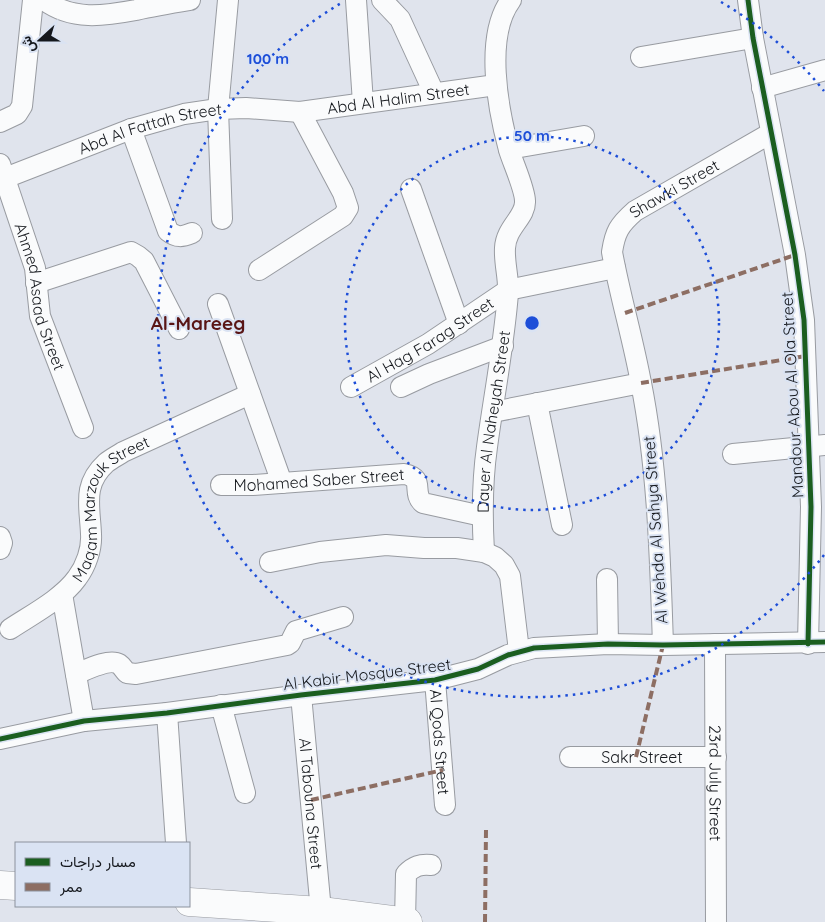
<svg xmlns="http://www.w3.org/2000/svg" width="825" height="922" font-family="Quicksand,Vazirmatn,sans-serif">
	<rect width="100%" height="100%" fill="#e0e4ed"/>
	<g fill="none" stroke-linecap="round" stroke-linejoin="round">
		<defs>
			<g id="street">
				<path d="M44,0C72,21 104,16 136,10C154,6 172,3 190,0"/>
				<polyline points="356,0 363,103"/>
				<polyline points="382,0 400,19 434,93"/>
				<polyline points="748,0 753,38 795,255 804,320 811,507 808,644"/>
				<polyline points="641,57 753,38"/>
				<polyline points="762,88 825,70"/>
				<polyline points="0,122 17,114 22,106 33,0"/>
				<path d="M131,129L168,231C177,238 182,237 192,233"/>
				<polyline points="509,149 584,136"/>
				<path id="s1" d="M0,164L35,268L40,316L83,428"/>
				<path id="s2" d="M5,178L131,129L184,114L218,109L246,108L300,112L496,85"/>
				<polyline points="411,189 459,324"/>
				<polyline points="222,219 218,109 228,0"/>
				<polyline points="259,270 343,216 348,208 343,193 300,112"/>
				<polyline points="36,283 131,252 138,256 144,261 179,329"/>
				<polyline points="218,304 282,483"/>
				<path id="s3" d="M351,387L428,344L508,290L615,268"/>
				<polyline points="401,387 429,374 503,346"/>
				<polyline points="537,403 562,525"/>
				<polyline points="493,412 641,383"/>
				<polyline points="733,454 825,445"/>
				<path id="s4" d="M221,485H253L404,474C426,478 411,492 423,503L482,516"/>
				<polyline points="0,537 2,543 0,549"/>
				<path id="s5" d="M484,552C482,517 482,482 487,447C494,395 504,345 508,293C509,278 504,263 505,248C506,227 526,217 525,201C525,189 513,163 509,150C498,109 484,36 511,0"/>
				<polyline points="270,562 320,552 386,545 424,548 457,548 484,552 495,557 504,565 510,576 519,651"/>
				<polyline points="607,579 608,644"/>
				<polyline points="62,594 84,721"/>
				<path id="s6" d="M10,629C31,615 62,599 77,578C86,566 92,549 91,534C90,506 82,485 106,463C111,459 117,456 123,452L250,394"/>
				<path id="s7" d="M715,644L716,922"/>
				<path id="s8" d="M663,645C660,557 658,469 641,383C633,339 620,296 612,252C615,232 619,225 635,211L771,133"/>
				<path d="M76,674C86,670 109,658 119,664C122,666 124,670 127,673L136,674L287,645L290,643L296,631L343,617"/>
				<path id="s9" d="M435,680L445,805"/>
				<path id="s10" d="M301,695L321,911"/>
				<polyline points="221,705 245,793"/>
				<polyline points="167,713 176,843"/>
				<polyline points="0,739 84,721 167,713 301,695 435,680 478,669 508,655 534,648 608,644 663,645 825,642"/>
				<path id="s11" d="M570,757H716"/>
				<path d="M405,922L406,874C414,866 420,864 431,865"/>
			</g>
			<g id="secondary">
				<polyline points="0,885 16,886"/>
				<polyline points="189,902 321,911 408,922"/>
			</g>
		</defs>
		<!-- street casing -->
		<use href="#street" stroke="#989ba1" stroke-width="22"/>
		<!-- secondary casing -->
		<use href="#secondary" stroke="#989ba1" stroke-width="29"/>
		<!-- street -->
		<use href="#street" stroke="#fafbfc" stroke-width="20"/>
		<!-- secondary -->
		<use href="#secondary" stroke="#fafbfc" stroke-width="28"/>
		<!-- quiet -->
		<g stroke="#8d6e63" stroke-width="4" stroke-dasharray="8 4" stroke-linecap="butt">
			<polyline points="625,313 795,255"/>
			<polyline points="641,383 806,356"/>
			<polyline points="636,757 663,645"/>
			<polyline points="311,800 443,770"/>
			<polyline points="485,922 486,830"/>
		</g>
		<defs>
			<g id="cycleway">
				<polyline points="748,0 753,38 795,255 804,320 811,507 808,644"/>
				<polyline points="0,739 84,721 167,713 301,695 435,680 478,669 508,655 534,648 608,644 663,645 825,642"/>
			</g>
		</defs>
		<!-- cycleway casing -->
		<use href="#cycleway" stroke="#dae3f3" stroke-width="8"/>
		<!-- cycleway -->
		<use href="#cycleway" stroke="#1b5e20" stroke-width="5"/>
	</g>
	<!-- distance rings -->
	<g fill="none" stroke="#1d4ed8" stroke-width="2.5" stroke-dasharray="2.5 5">
		<circle cx="532" cy="323" r="187"/>
		<path d="M824 555A373 373 0 1 1 343 2M721 2A373 373 0 0 1 824 91"/>
	</g>
	<g text-anchor="middle" stroke-width="4" stroke-linejoin="round" paint-order="stroke">
		<!-- street labels -->
		<g font-size="16" fill="#15181d" stroke="#dae3f3">
			<text dy="6" stroke="none"><textPath href="#s2" startOffset="406">Abd Al Halim Street</textPath></text>
			<text dy="6" stroke="none"><textPath href="#s2" startOffset="154">Abd Al Fattah Street</textPath></text>
			<text dy="6" stroke="none"><textPath href="#s8" startOffset="491">Shawki Street</textPath></text>
			<text dy="6" stroke="none"><textPath href="#s1" startOffset="139">Ahmed Asaad Street</textPath></text>
			<text dy="6" stroke="none"><textPath href="#s3" startOffset="92">Al Hag Farag Street</textPath></text>
			<text transform="translate(792 395) rotate(-93)" y="6">Mandour Abou Al Ola Street</text>
			<text dy="6" stroke="none"><textPath href="#s5" startOffset="131">Dayer Al Naheyah Street</textPath></text>
			<text dy="6" stroke="none"><textPath href="#s4" startOffset="98">Mohamed Saber Street</textPath></text>
			<text dy="6" stroke="none"><textPath href="#s6" startOffset="169">Maqam Marzouk Street</textPath></text>
			<text transform="translate(655 530) rotate(-94)" y="6">Al Wehda Al Sahya Street</text>
			<text transform="translate(367 674) rotate(-7)" y="6">Al Kabir Mosque Street</text>
			<text dy="6" stroke="none"><textPath href="#s9" startOffset="62">Al Qods Street</textPath></text>
			<text dy="6" stroke="none"><textPath href="#s11" startOffset="72">Sakr Street</textPath></text>
			<text dy="6" stroke="none"><textPath href="#s7" startOffset="139">23rd July Street</textPath></text>
			<text dy="6" stroke="none"><textPath href="#s10" startOffset="109">Al Tabouna Street</textPath></text>
		</g>
		<!-- quarter labels -->
		<g font-size="19" font-weight="bold" fill="#591515" stroke="#dae3f3">
			<text x="198" y="330">Al-Mareeg</text>
		</g>
	</g>
	<circle cx="532" cy="323" r="8" fill="#1d4ed8" stroke="#dae3f3" stroke-width="2.5"/>
	<g font-size="15" text-anchor="middle" font-weight="bold" fill="#1d4ed8" stroke="#dae3f3" stroke-width="4" stroke-linejoin="round" paint-order="stroke">
		<text x="268" y="64">100 m</text>
		<text x="532" y="141">50 m</text>
	</g>
	<!-- legend -->
	<rect x="15" y="842" width="175" height="65" fill="#dae3f3" stroke="#8b929d"/>
	<rect x="25" y="858" width="25" height="8" fill="#1b5e20" stroke="#8b929d"/>
	<text x="60" y="867" font-size="15" fill="#15181d">مسار دراجات</text>
	<rect x="25" y="883" width="25" height="8" fill="#8d6e63" stroke="#8b929d"/>
	<text x="60" y="892" font-size="15" fill="#15181d">ممر</text>
	<!-- north arrow -->
	<g transform="translate(40 40) rotate(249)" stroke="#dae3f3" stroke-width="4" paint-order="stroke">
	<path d="M0-4L9 19L0 12L-9 19Z" fill="#15181d"/>
	<text y="-8" font-size="14" font-weight="bold" text-anchor="middle" fill="#15181d">ش</text>
	</g>
</svg>
